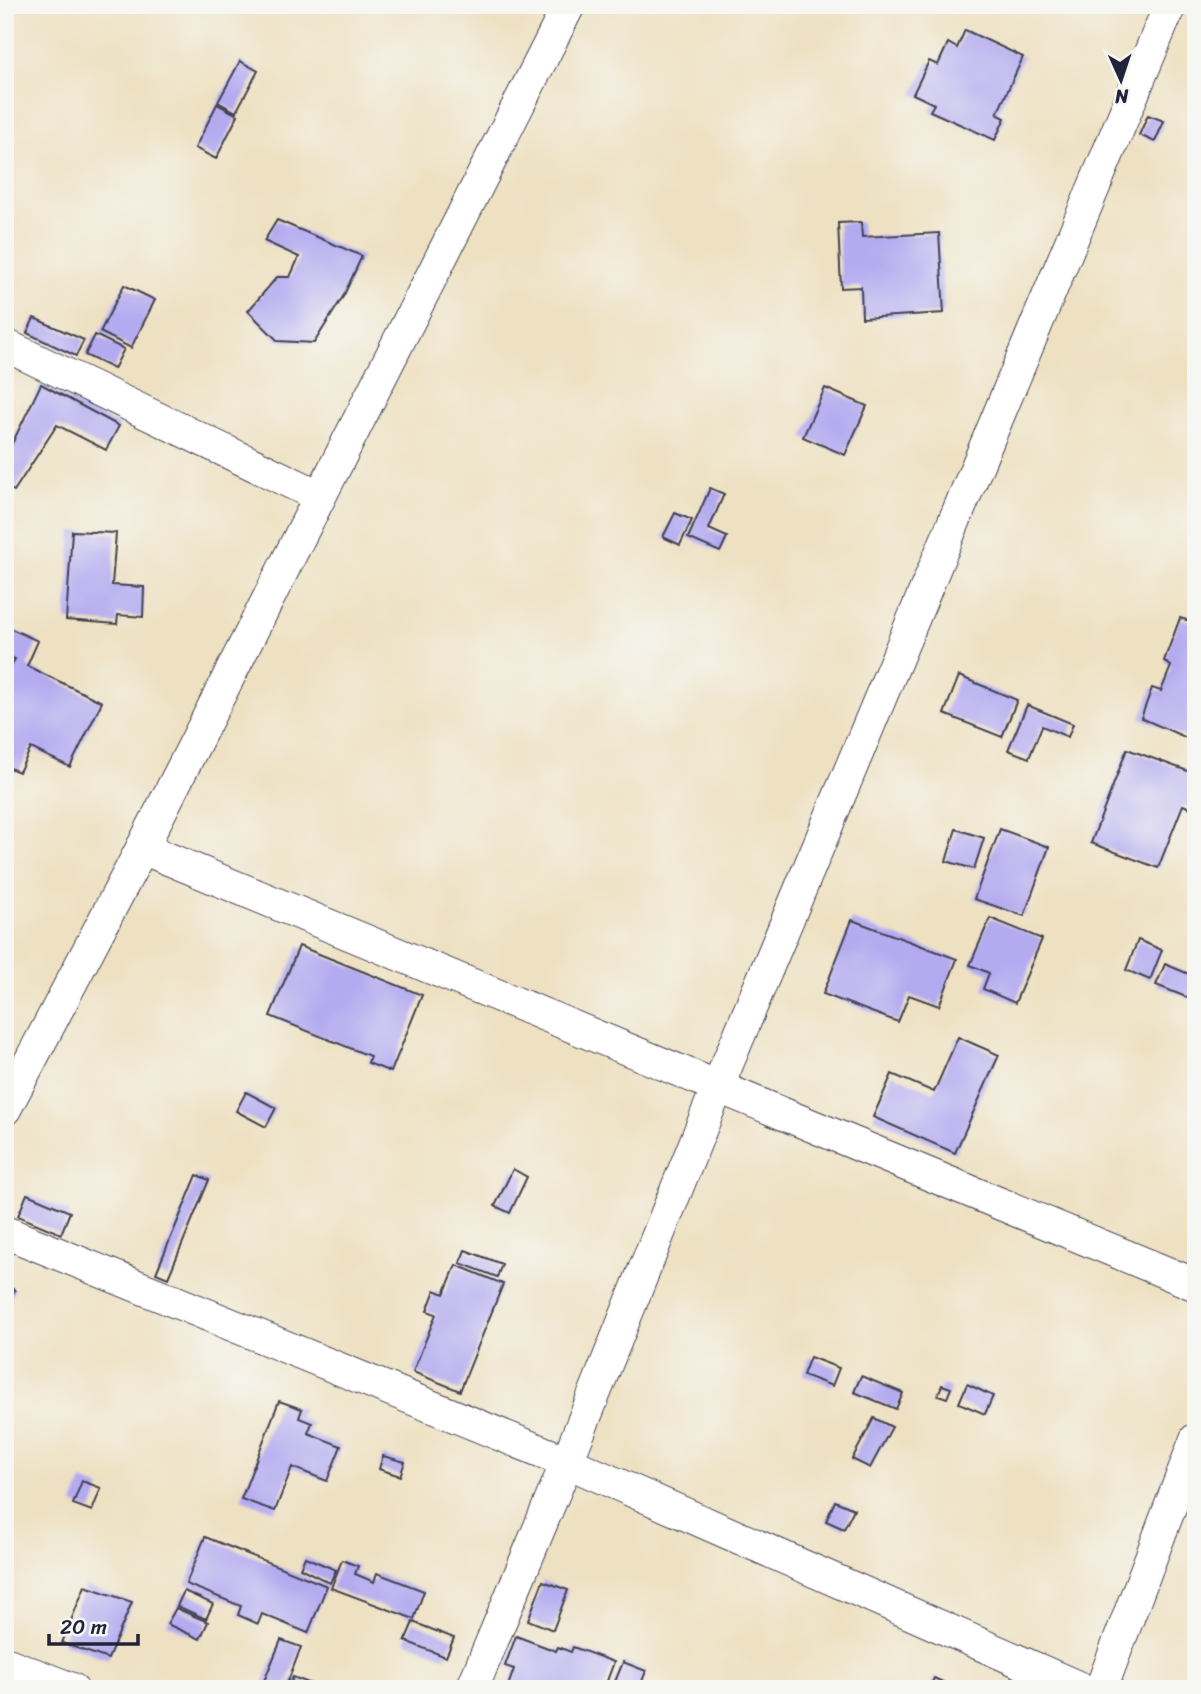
<svg xmlns="http://www.w3.org/2000/svg" width="1201" height="1694" font-family="Sriracha,sans-serif">
	<rect width="100%" height="100%" fill="#f6f6f2"/>
	<filter id="ink" filterUnits="userSpaceOnUse"><feTurbulence type="fractalNoise" baseFrequency=".0143" numOctaves="2"/><feDisplacementMap in="SourceGraphic" scale="14" xChannelSelector="R" yChannelSelector="G"/><feConvolveMatrix kernelMatrix="1 2 1 2 8 2 1 2 1" color-interpolation-filters="sRGB"/></filter>
	<filter id="wash" filterUnits="userSpaceOnUse"><feTurbulence type="fractalNoise" baseFrequency=".00686" numOctaves="4" result="noise"/><feDisplacementMap in="SourceGraphic" scale="28" xChannelSelector="R" yChannelSelector="G"/><feGaussianBlur stdDeviation="1.57" result="paint"/><feColorMatrix in="noise" values="0 0 0 0 0 0 0 0 0 0 0 0 0 0 0 0 0 1.4 0 .05"/><feComposite in="paint" operator="in"/></filter>
	<g filter="url(#wash)">
		<rect width="100%" height="100%" fill="#eee1c2"/>
		<g id="blocks">
			<!-- building -->
			<g fill="#b3aaf0">
				<polygon points="965,30 1023,57 997,114 1005,118 995,140 930,111 934,104 913,94 929,61 938,65 948,43 957,48"/>
				<polygon points="240,61 258,71 236,112 218,102"/>
				<polygon points="217,104 238,115 216,159 195,148"/>
				<polygon points="1148,115 1164,121 1155,142 1139,135"/>
				<polygon points="277,220 362,256 344,295 314,343 278,341 248,311 277,277 290,277 299,257 264,241"/>
				<polygon points="861,222 862,237 939,233 944,313 862,318 861,287 841,288 838,223"/>
				<polygon points="124,285 155,300 131,348 100,332"/>
				<polygon points="34,318 84,340 76,356 27,333"/>
				<polygon points="95,335 124,349 114,369 85,355"/>
				<polygon points="41,384 119,426 106,450 57,425 14,491 5,486 5,458"/>
				<polygon points="825,388 867,406 845,455 803,437"/>
				<polygon points="710,488 724,494 709,529 727,537 720,552 688,538"/>
				<polygon points="675,513 692,520 680,545 663,537"/>
				<polygon points="72,531 116,533 112,585 144,587 143,617 118,615 117,624 66,620"/>
				<polygon points="1180,618 1196,623 1196,742 1141,718 1152,688 1161,691 1171,666 1164,661"/>
				<polygon points="5,626 38,641 27,666 102,702 70,767 31,748 19,772 5,766 5,678 15,659 5,655"/>
				<polygon points="959,676 1017,700 1002,737 944,714"/>
				<polygon points="1027,705 1073,724 1068,737 1042,726 1029,758 1008,750"/>
				<polygon points="1127,749 1196,774 1196,810 1183,805 1158,868 1091,843"/>
				<polygon points="956,829 984,838 974,869 946,861"/>
				<polygon points="1000,829 1049,847 1024,916 974,899"/>
				<polygon points="990,918 1042,939 1015,1003 983,989 989,973 970,965"/>
				<polygon points="852,920 957,959 939,1006 909,995 898,1022 823,994"/>
				<polygon points="1138,940 1162,950 1150,980 1126,970"/>
				<polygon points="299,946 422,995 391,1072 368,1063 370,1056 270,1016"/>
				<polygon points="1165,964 1196,977 1196,1001 1156,985"/>
				<polygon points="958,1037 999,1055 955,1153 873,1117 892,1074 934,1092"/>
				<polygon points="246,1092 276,1108 266,1127 236,1111"/>
				<polygon points="513,1169 527,1177 510,1213 495,1206"/>
				<polygon points="197,1175 209,1180 168,1278 156,1273"/>
				<polygon points="27,1194 70,1212 61,1234 18,1216"/>
				<polygon points="465,1250 502,1264 497,1277 460,1263"/>
				<polygon points="456,1265 503,1284 460,1391 413,1372 436,1314 427,1311 435,1290 444,1294"/>
				<polygon points="5,1285 15,1290 5,1310"/>
				<polygon points="810,1357 839,1368 832,1386 803,1375"/>
				<polygon points="861,1376 903,1393 896,1409 854,1392"/>
				<polygon points="967,1384 993,1396 985,1414 959,1403"/>
				<polygon points="942,1385 951,1388 947,1398 938,1395"/>
				<polygon points="279,1401 302,1409 299,1418 312,1423 308,1433 341,1446 327,1481 292,1467 275,1511 241,1499"/>
				<polygon points="874,1418 892,1427 870,1468 852,1459"/>
				<polygon points="383,1456 405,1462 400,1476 379,1469"/>
				<polygon points="82,1481 101,1488 92,1511 73,1504"/>
				<polygon points="835,1501 854,1509 844,1529 826,1521"/>
				<polygon points="205,1537 327,1586 308,1633 262,1614 258,1624 238,1615 241,1606 186,1584"/>
				<polygon points="305,1557 336,1570 330,1583 300,1568"/>
				<polygon points="342,1560 358,1566 355,1574 374,1582 377,1573 424,1591 414,1619 331,1588"/>
				<polygon points="543,1581 568,1590 553,1630 528,1620"/>
				<polygon points="85,1586 132,1602 108,1659 62,1643"/>
				<polygon points="184,1591 213,1604 206,1619 177,1606"/>
				<polygon points="176,1608 208,1622 200,1639 167,1624"/>
				<polygon points="413,1622 454,1638 446,1657 405,1641"/>
				<polygon points="516,1636 556,1651 558,1647 571,1652 573,1647 614,1662 604,1689 507,1689 514,1669 505,1666"/>
				<polygon points="281,1640 301,1647 285,1689 270,1689 262,1686"/>
				<polygon points="623,1662 646,1671 639,1689 612,1689"/>
				<polygon points="293,1677 324,1689 288,1689"/>
				<polygon points="934,1678 958,1689 929,1689"/>
			</g>
		</g>
	</g>
	<g filter="url(#ink)">
		<use href="#blocks" fill-opacity="0" stroke="#413f4f" stroke-width="2"/>
		<g fill="none" stroke-linecap="round" stroke-linejoin="round">
			<defs>
				<g id="street">
					<polyline points="5,345 319,496"/>
					<polyline points="142,848 1196,1285"/>
					<polyline points="5,1109 142,848 569,5"/>
					<polyline points="5,1232 567,1462 1082,1689"/>
					<polyline points="5,1663 72,1689"/>
					<polyline points="472,1689 567,1462 718,1086 1170,5"/>
					<polyline points="1101,1689 1196,1439"/>
				</g>
			</defs>
			<!-- street casing -->
			<use href="#street" stroke="#413f4f" stroke-width="34"/>
			<!-- street -->
			<use href="#street" stroke="#fff" stroke-width="32"/>
		</g>
	</g>
	<!-- margin -->
	<rect width="1201" height="1694" fill="none" stroke="#f6f6f2" stroke-width="28"/>
	<!-- north arrow -->
	<g transform="translate(1121 80) rotate(177)" stroke="#f6f6f2" stroke-width="5" paint-order="stroke">
	<path d="M0-5L12 26L0 18L-12 26Z" fill="#22223b"/>
	<text y="-10" font-size="19" font-weight="bold" text-anchor="middle" fill="#22223b">N</text>
	</g>
	<!-- scale -->
	<path d="M49 1634v10h89v-10" fill="none" stroke="#22223b" stroke-width="3.5"/>
	<text x="60" y="1634" font-size="21" fill="#22223b" stroke="#f6f6f2" stroke-width="5" paint-order="stroke">20 m</text>
</svg>
